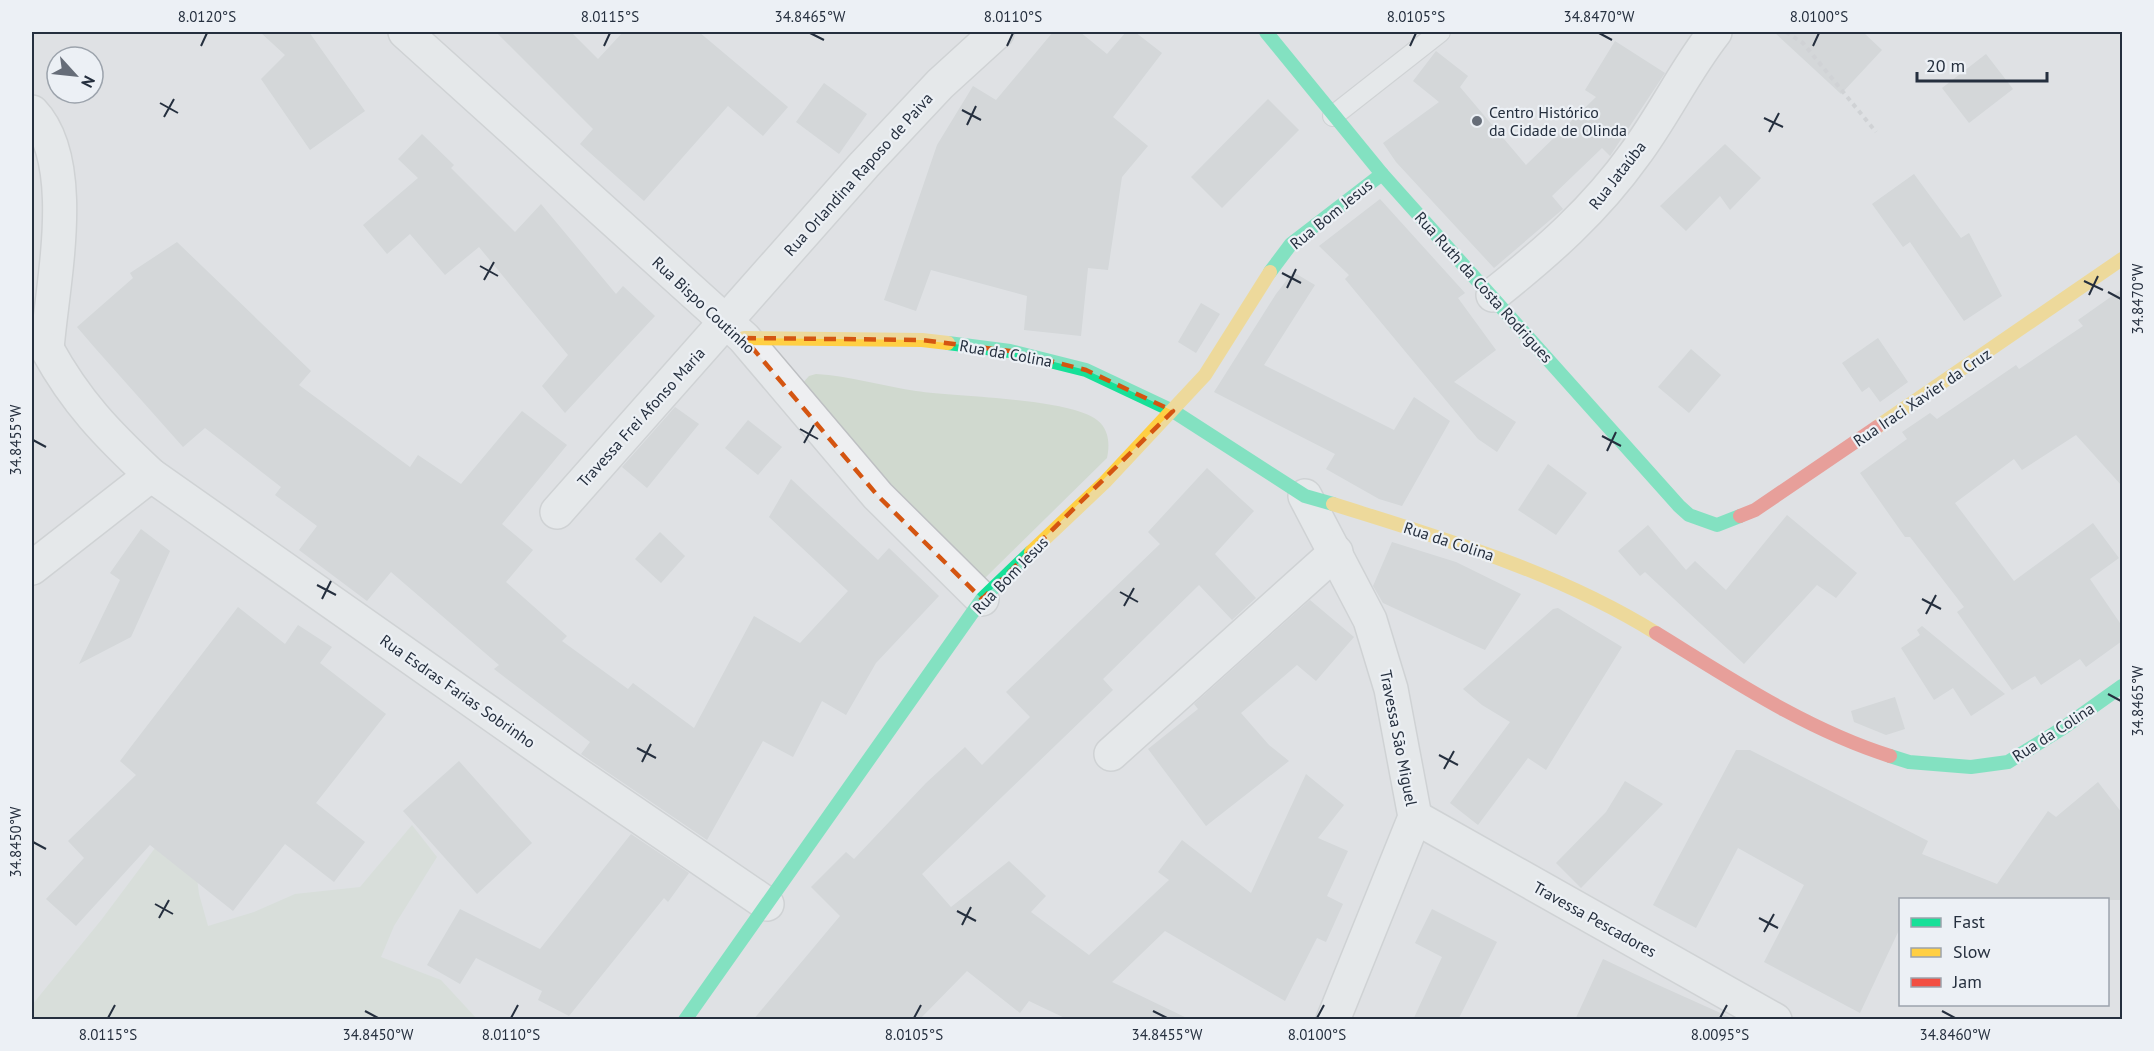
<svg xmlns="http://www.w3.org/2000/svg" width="2154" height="1051" font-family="'PT Sans',sans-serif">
	<rect width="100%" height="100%" fill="#dfe1e4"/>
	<!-- green -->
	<g fill="#d0d9cf">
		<path d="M816,374C850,376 883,386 916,391C957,397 1069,398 1097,420C1109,429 1110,444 1107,458L985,578L972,580L799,387L809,376Z"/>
		<polygon points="412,825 437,857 394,926 381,957 441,980 477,1019 32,1020 32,1005 102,919 164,836 195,862 199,894 208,926 254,912 295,894 360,887"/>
	</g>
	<!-- building -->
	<g fill="#c7c9cc">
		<polygon points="260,32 309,32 365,111 310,150 261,79 285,55"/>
		<polygon points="496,32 571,32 598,59 623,32 699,32 788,107 763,136 728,106 644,201 580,144 593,129"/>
		<polygon points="1053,32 1080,32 1107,54 1126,32 1135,32 1162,53 1113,117 1148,146 1122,177 1108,270 1088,268 1081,336 1024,330 1027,296 931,270 916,311 884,300 937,145 973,86 996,100"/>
		<polygon points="1774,32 1863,32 1882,50 1841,94"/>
		<polygon points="1615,41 1665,73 1610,156 1602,148 1552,196 1563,209 1494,268 1396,162 1383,143 1439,102 1413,81 1436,51 1468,76 1460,87 1526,165 1596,97 1585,90"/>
		<polygon points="1986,54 2013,89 1969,123 1942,88"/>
		<polygon points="824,83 867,114 839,154 796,122"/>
		<polygon points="1268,99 1299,130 1222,208 1191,177"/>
		<polygon points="422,134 454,165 451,168 515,232 541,204 616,294 623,286 655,316 565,413 542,386 568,355 479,247 445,275 410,234 387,254 363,225 418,178 398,159"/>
		<polygon points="1725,144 1761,178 1730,210 1720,196 1686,231 1660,206"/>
		<polygon points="1914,174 1961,238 1969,233 2002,296 1964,321 1910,242 1903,247 1872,204"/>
		<polygon points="1380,199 1465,293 1458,298 1496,350 1454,382 1516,422 1497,452 1478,439 1345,279 1349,275 1319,246"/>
		<polygon points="177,242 311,371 299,385 410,467 418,455 461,484 522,411 567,445 502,524 533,550 506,582 567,636 562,641 628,689 633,683 694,728 754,616 800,643 848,591 769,517 791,479 878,560 889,548 939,596 876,663 846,715 822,701 793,757 763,741 707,840 581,754 590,742 494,669 499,665 391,572 367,601 299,550 317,526 275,495 281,487 205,428 183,447 95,348 77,327 133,278 130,273"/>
		<polygon points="1293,272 1315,285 1264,365 1394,430 1414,397 1450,421 1402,506 1379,499 1326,469 1335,454 1214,392 1276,294"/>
		<polygon points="2122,289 2122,486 2076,435 2022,470 2014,459 1955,503 2014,581 2093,523 2119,558 2090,579 2122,626 2122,641 2086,667 2080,659 2041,685 2035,676 2012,690 1957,612 1964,607 1910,537 1905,537 1860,473 1907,439 1902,432 1930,413 1937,419 2016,365 2019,369 2083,326 2078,320"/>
		<polygon points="1201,303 1220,314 1196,353 1178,342"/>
		<polygon points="1878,338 1908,382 1880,402 1869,387 1862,392 1842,363"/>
		<polygon points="1691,349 1721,375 1689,413 1658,387"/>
		<polygon points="675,407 699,424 647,488 622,467"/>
		<polygon points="748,420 782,447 758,475 725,448"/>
		<polygon points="1548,464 1587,493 1556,535 1518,510"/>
		<polygon points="1207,468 1254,511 1215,554 1256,598 1232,620 1199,585 1103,679 1113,690 922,874 951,907 1009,861 1046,896 1031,912 1089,955 1169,880 1158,872 1182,840 1251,893 1306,774 1344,805 1318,838 1348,851 1327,896 1343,904 1326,942 1317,938 1285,1001 1165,931 1112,982 1191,1020 1069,1020 1029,1001 1020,1013 967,971 919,1020 753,1020 840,916 811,887 846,852 854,859 926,783 965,747 982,765 1030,717 1006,692 1160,544 1148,532"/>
		<polygon points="1787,515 1857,573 1836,598 1817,585 1744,664 1645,572 1640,576 1618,551 1648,525 1686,570 1695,561 1726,590"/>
		<polygon points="141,529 170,551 131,637 79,664 120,580 110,573"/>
		<polygon points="660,532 685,556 661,583 635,559"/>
		<polygon points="1392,542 1456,562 1521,594 1485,650 1383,603 1373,586"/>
		<polygon points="1310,600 1354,637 1316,681 1297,665 1241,713 1269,745 1289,761 1206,826 1148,749 1198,709 1194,704"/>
		<polygon points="238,607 285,644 298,625 332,647 320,663 386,714 316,803 365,842 334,882 285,844 233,911 150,845 76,926 46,899 84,858 68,841 136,775 120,761"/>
		<polygon points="1558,608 1622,647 1546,770 1528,758 1478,825 1450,803 1510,722 1482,705 1463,689 1553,609"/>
		<polygon points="1922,626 2005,694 1971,716 1953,688 1934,700 1901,648 1920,635 1917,630"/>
		<polygon points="1895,697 1905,729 1886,735 1854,722 1851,711"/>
		<polygon points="1736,750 1750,750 1928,841 1922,854 1997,884 2048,811 2056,817 2098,782 2122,813 2122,900 1900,900 1900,928 1860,1013 1764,962 1804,885 1738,848 1696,928 1653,905"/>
		<polygon points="459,761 532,843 477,894 403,811"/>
		<polygon points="1625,781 1663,804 1581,888 1556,863 1606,812"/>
		<polygon points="631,834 689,873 668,902 664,898 569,1016 538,1000 542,991 476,958 460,984 427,965 460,909 540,949"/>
		<polygon points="1432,909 1497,942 1458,1020 1413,1020 1442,957 1415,943"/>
		<polygon points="1603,959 1656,984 1736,1020 1575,1020"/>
	</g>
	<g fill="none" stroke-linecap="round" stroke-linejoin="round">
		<defs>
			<polyline id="lane" points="1333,116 1440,32"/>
			<g id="street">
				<polyline points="405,32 744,338 878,496 982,599"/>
				<path d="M32,112C80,162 52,284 47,349"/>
				<path d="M1493,295C1547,252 1595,210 1635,154C1664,115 1685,70 1715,32"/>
				<path d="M47,349C76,402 107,434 151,475L565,766L767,904"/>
				<polyline points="1305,496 1370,620 1391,689 1415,817 1333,1020"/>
				<polyline points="557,512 864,165 940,84 997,32"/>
				<polyline points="32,568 151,475"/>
				<polyline points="1111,754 1336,552"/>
				<polyline points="1415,817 1775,1020"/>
			</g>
		</defs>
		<!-- lane casing -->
		<use href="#lane" stroke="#bdbfc2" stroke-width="22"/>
		<!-- street casing -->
		<use href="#street" stroke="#bdbfc2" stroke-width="36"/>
		<!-- path -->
		<polyline stroke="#bebfc4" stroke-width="4" stroke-dasharray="4.5 4.5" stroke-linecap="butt" points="1786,32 1803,43 1876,132"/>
		<!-- lane -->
		<use href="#lane" stroke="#eeeff1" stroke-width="20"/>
		<!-- street -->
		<use href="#street" stroke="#eeeff1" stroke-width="33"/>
		<!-- fast -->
		<g stroke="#16e098" stroke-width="14">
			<polyline points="1266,32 1382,174 1679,506 1689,515 1717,525 1740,516"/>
			<polyline points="1270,272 1291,244 1382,174"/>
			<polyline points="948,343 1010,351 1086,370 1173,411 1305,496 1333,504"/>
			<polyline points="1890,756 1909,762 1971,767 2008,762 2063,728 2122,686"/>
			<polyline points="685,1020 982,599 1031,552"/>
		</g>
		<!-- slow -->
		<g stroke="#ffcf43" stroke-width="14">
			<polyline points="744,338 922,340 948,343"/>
			<polyline points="1877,427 2122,259"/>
			<path d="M1333,504C1444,539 1556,571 1656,633"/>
			<polyline points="1031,552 1105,482 1205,375 1270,272"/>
		</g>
		<!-- jam -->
		<g stroke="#f24e42" stroke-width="14">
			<polyline points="1740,516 1755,510 1877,427"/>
			<path d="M1656,633C1731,679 1805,729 1890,756"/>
		</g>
	</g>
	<!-- marked area -->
	<path d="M0 0H2154V1051H0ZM744,338L922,340L1010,351L1086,370L1173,411L982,599L878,496Z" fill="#dfe1e4" fill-opacity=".55" fill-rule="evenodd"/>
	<path fill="none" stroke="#d45511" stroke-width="4.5" stroke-dasharray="12 8" stroke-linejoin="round" d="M744,338L922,340L1010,351L1086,370L1173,411L982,599L878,496Z"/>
	<!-- ticks -->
	<path fill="none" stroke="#252f3e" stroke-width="2" d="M810,33L824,40M1599,33L1612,40M201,46L207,33M604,46L610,33M1007,46L1013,33M1410,46L1416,33M1813,46L1819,33M160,103L178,113M962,110L981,120M164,117L174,99M1764,118L1783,127M967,125L976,106M1769,132L1779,113M480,266L498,276M1282,273L1301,283M484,280L494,262M2084,281L2103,290M1287,288L1296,269M2108,292L2121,299M2089,295L2098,276M800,429L818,439M1602,436L1621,446M33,440L46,447M804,443L814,425M1607,451L1616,432M317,585L336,595M1120,592L1138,602M322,599L331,581M1922,599L1941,609M1124,606L1134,588M1926,614L1936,595M2108,694L2121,701M637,748L656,758M1439,755L1458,765M642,762L651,744M1444,769L1454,751M33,842L46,849M155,904L173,914M957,911L976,921M159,918L169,900M1759,918L1778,928M962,925L971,907M1764,932L1774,914M365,1011L378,1018M1153,1011L1167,1018M1942,1011L1955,1018M108,1018L115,1005M511,1018L518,1005M914,1018L921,1005M1317,1018L1324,1005M1720,1018L1727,1005"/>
	<!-- markers -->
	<circle fill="#666d78" stroke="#ecf0f5" stroke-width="2" cx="1477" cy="121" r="6"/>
	<g text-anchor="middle" stroke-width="4.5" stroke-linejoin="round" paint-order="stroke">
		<!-- poi labels -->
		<g font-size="16" fill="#252f3e" stroke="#ecf0f5" text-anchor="start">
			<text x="1489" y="118">Centro Histórico<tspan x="1489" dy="18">da Cidade de Olinda</tspan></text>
		</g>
		<!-- street labels -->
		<g font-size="16" fill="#252f3e" stroke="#ecf0f5">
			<text transform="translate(858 174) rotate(-48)" y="6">Rua Orlandina Raposo de Paiva</text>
			<text transform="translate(1617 175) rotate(-52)" y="6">Rua Jataúba</text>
			<text transform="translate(1331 214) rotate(-39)" y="6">Rua Bom Jesus</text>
			<text transform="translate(1484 287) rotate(48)" y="6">Rua Ruth da Costa Rodrigues</text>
			<text transform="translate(704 305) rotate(43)" y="6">Rua Bispo Coutinho</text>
			<text transform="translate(1006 353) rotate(10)" y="6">Rua da Colina</text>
			<text transform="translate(1922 397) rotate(-34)" y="6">Rua Iraci Xavier da Cruz</text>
			<text transform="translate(641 417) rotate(-48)" y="6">Travessa Frei Afonso Maria</text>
			<text transform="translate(1449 541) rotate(18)" y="6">Rua da Colina</text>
			<text transform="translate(1010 575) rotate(-46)" y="6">Rua Bom Jesus</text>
			<text transform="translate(458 691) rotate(35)" y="6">Rua Esdras Farias Sobrinho</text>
			<text transform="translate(2053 732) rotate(-33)" y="6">Rua da Colina</text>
			<text transform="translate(1399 738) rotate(79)" y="6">Travessa São Miguel</text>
			<text transform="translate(1595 919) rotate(29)" y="6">Travessa Pescadores</text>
		</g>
	</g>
	<!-- border -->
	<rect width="2154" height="1051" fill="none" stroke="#ecf0f5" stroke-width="66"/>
	<!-- legend -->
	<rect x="1899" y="898" width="210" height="108" fill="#ecf0f5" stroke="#9ca3ac" stroke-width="1.5"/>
	<rect x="1911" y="918" width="30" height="9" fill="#16e098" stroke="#9ca3ac" stroke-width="1.5"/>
	<text x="1953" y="928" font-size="18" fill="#252f3e">Fast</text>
	<rect x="1911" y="948" width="30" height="9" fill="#ffcf43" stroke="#9ca3ac" stroke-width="1.5"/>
	<text x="1953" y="958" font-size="18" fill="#252f3e">Slow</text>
	<rect x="1911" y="978" width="30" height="9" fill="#f24e42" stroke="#9ca3ac" stroke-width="1.5"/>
	<text x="1953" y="988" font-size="18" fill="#252f3e">Jam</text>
	<!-- north arrow -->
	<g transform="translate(75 75) rotate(117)"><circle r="28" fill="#ecf0f5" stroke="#9ca3ac" stroke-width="1.5"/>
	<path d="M0-4.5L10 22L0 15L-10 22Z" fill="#666d78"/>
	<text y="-9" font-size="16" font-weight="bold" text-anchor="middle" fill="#252f3e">N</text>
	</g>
	<!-- scale -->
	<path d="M1917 72v9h130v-9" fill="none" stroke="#252f3e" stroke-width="3"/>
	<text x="1926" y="72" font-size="18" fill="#252f3e" stroke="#ecf0f5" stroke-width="4.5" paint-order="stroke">20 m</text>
	<rect x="33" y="33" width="2088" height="985" fill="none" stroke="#252f3e" stroke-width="2"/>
	<g font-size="15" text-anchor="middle" fill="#252f3e">
		<text x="207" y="22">8.0120°S</text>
		<text x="610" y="22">8.0115°S</text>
		<text x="810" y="22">34.8465°W</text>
		<text x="1013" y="22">8.0110°S</text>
		<text x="1416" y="22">8.0105°S</text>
		<text x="1599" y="22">34.8470°W</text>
		<text x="1819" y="22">8.0100°S</text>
		<text transform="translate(2138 299) rotate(-90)" y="5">34.8470°W</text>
		<text transform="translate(16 440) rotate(-90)" y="5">34.8455°W</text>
		<text transform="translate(2138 701) rotate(-90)" y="5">34.8465°W</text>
		<text transform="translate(16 842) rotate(-90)" y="5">34.8450°W</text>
		<text x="108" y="1040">8.0115°S</text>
		<text x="378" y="1040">34.8450°W</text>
		<text x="511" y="1040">8.0110°S</text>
		<text x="914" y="1040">8.0105°S</text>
		<text x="1167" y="1040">34.8455°W</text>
		<text x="1317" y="1040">8.0100°S</text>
		<text x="1720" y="1040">8.0095°S</text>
		<text x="1955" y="1040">34.8460°W</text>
	</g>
</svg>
